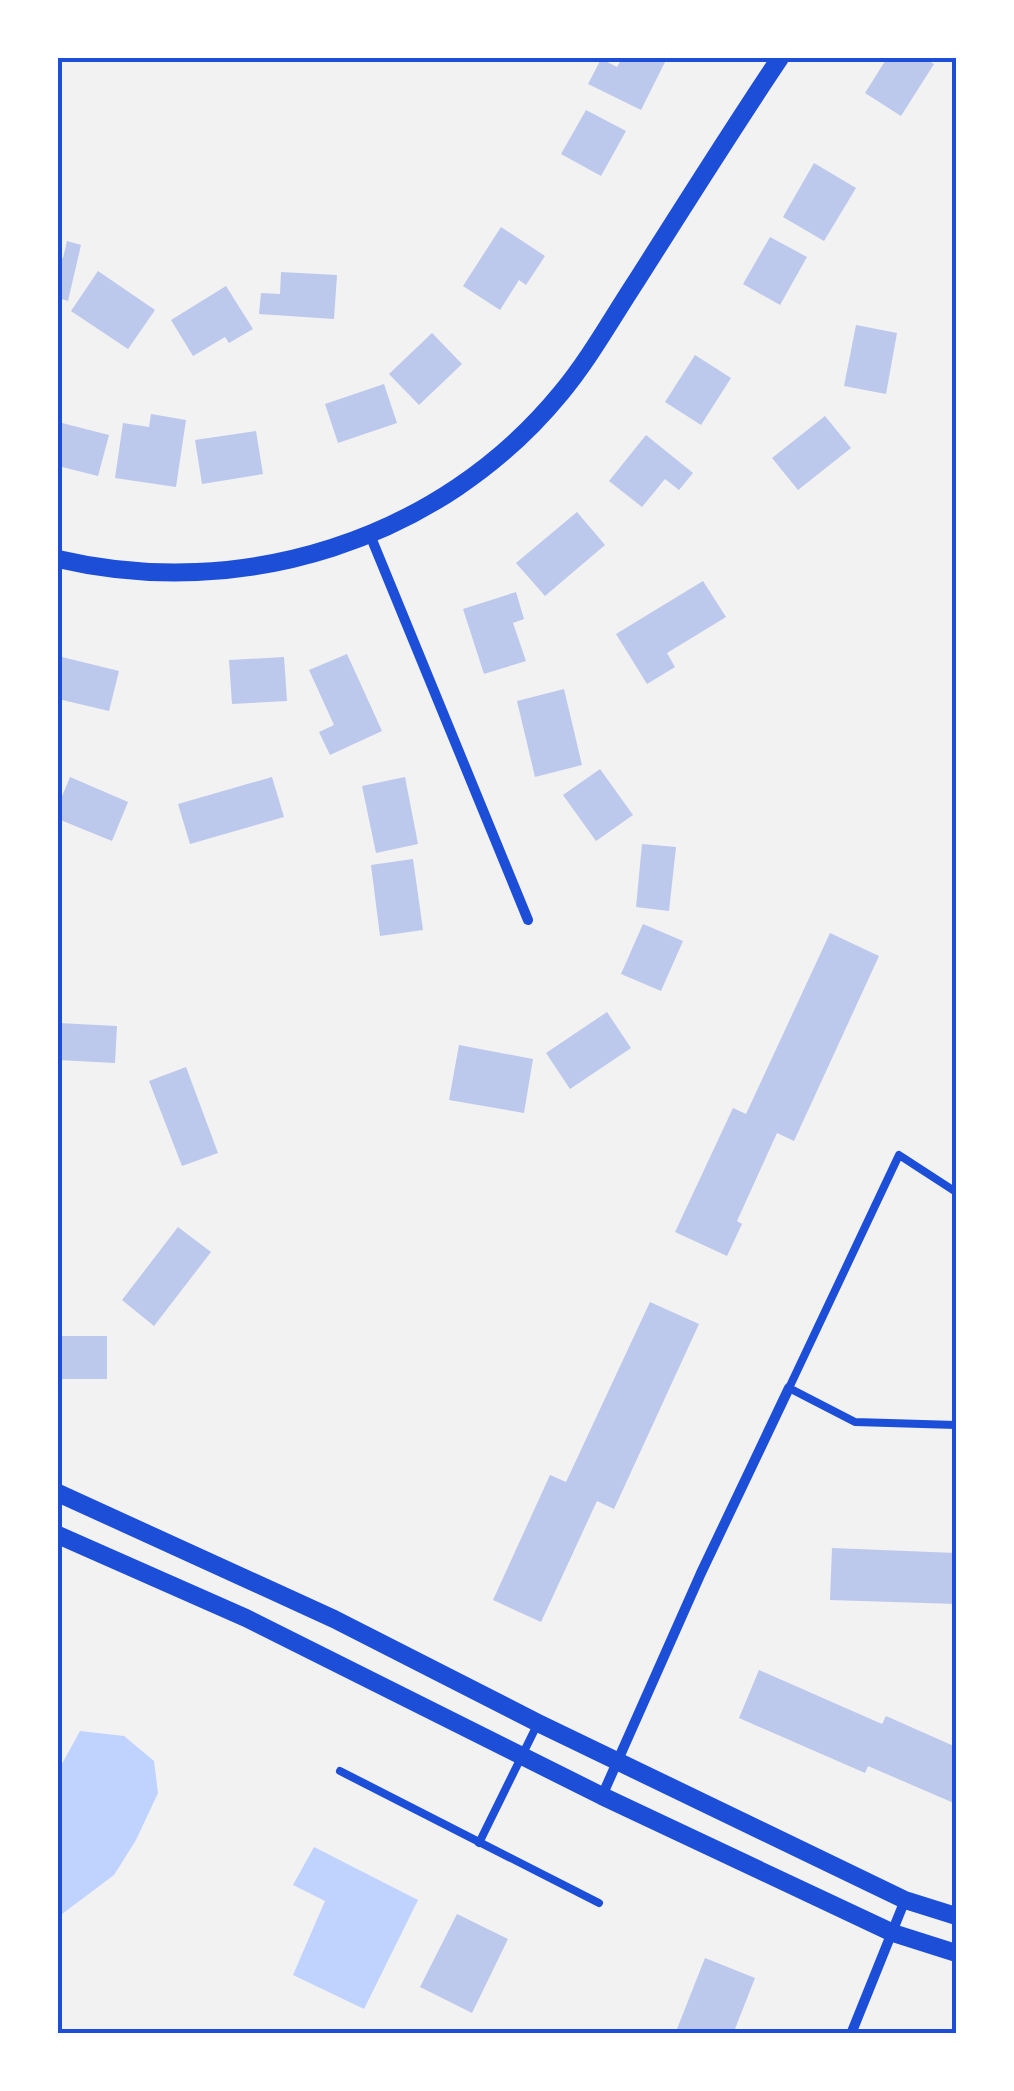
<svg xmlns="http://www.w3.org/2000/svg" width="1014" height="2091" font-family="Figtree,sans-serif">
	<rect width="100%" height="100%" fill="#f2f2f2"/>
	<!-- water -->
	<g fill="#bfd3fe">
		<polygon points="80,1731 124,1736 154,1761 158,1793 136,1840 114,1875 58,1917 58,1771"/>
		<polygon points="314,1847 418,1900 364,2009 293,1975 325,1901 293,1885"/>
	</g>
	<!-- building -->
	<g fill="#bdc9ec">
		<polygon points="622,58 656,58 665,62 641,110 588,84 601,59 617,67"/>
		<polygon points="887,58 923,58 934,64 901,116 865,93"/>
		<polygon points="586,110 626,131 601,176 561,154"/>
		<polygon points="814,163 856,188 824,241 783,217"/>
		<polygon points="501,227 545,256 526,285 519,280 500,310 463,286"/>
		<polygon points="770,237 807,257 780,305 743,284"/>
		<polygon points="67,241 81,245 68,301 58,298 58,256 63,258"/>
		<polygon points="98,271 155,310 128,349 71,311"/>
		<polygon points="281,272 337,275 334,319 259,314 261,293 280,294"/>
		<polygon points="226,286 253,329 229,343 225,337 193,356 171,320"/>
		<polygon points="856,325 897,333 886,394 844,386"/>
		<polygon points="432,333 462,364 419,405 389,374"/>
		<polygon points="695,355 731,378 701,425 665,402"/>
		<polygon points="384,384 397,423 338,443 325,404"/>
		<polygon points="151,414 186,420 176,487 115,478 123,423 149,427"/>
		<polygon points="825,416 851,448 798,490 772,458"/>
		<polygon points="58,422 109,435 98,476 58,466"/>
		<polygon points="256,431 263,474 202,484 195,440"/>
		<polygon points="646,435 693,473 679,490 665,479 642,507 609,481"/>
		<polygon points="577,512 605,545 545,596 516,563"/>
		<polygon points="703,581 726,617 667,653 675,667 647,684 616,634"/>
		<polygon points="516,592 524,619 513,623 526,661 484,674 463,609"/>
		<polygon points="347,654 382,731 330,755 319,732 334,725 309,670"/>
		<polygon points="58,656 119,671 109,711 58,699"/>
		<polygon points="284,657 287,701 232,704 229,660"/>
		<polygon points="564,689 582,765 535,777 517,701"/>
		<polygon points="600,769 633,815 596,841 563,795"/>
		<polygon points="70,777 128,802 112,841 58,819 58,806"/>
		<polygon points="272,777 284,817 190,844 178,804"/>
		<polygon points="405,777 418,844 376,853 362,786"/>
		<polygon points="642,844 676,847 669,911 636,907"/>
		<polygon points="413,859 423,930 380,936 371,865"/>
		<polygon points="643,924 683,941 661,991 621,974"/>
		<polygon points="830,933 879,956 794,1141 777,1133 737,1221 742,1224 727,1256 675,1232 733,1108 746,1114"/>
		<polygon points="607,1012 631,1048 570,1089 546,1053"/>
		<polygon points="58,1023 117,1026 115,1063 58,1060"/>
		<polygon points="459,1045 533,1059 524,1113 449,1100"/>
		<polygon points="186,1067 218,1153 182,1166 149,1081"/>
		<polygon points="178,1227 211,1252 154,1326 122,1300"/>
		<polygon points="650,1302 699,1324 614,1509 597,1501 541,1622 493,1600 550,1475 566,1482"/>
		<rect x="58" y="1336" width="49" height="43"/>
		<polygon points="832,1548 956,1553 956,1604 830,1600"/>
		<polygon points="759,1670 882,1724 886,1716 956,1747 956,1804 868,1766 865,1773 739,1718"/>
		<polygon points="457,1914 508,1939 472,2013 420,1987"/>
		<polygon points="705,1958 755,1978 733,2034 675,2034"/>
	</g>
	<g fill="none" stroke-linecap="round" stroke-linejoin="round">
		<!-- service -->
		<g stroke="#1d4ed8" stroke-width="8">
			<polyline points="956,1192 899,1155 789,1388 855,1422 956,1425"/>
			<polyline points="340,1771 599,1903"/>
			<polyline points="479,1843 538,1723"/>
		</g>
		<!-- minor -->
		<g stroke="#1d4ed8" stroke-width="10">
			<polyline points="370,535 528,920"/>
			<polyline points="602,1796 701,1573 789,1388"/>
			<polyline points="851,2034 905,1900"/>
		</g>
		<!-- tertiary -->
		<g stroke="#1d4ed8" stroke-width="18">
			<path d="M58,559C241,602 440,541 561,393C590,358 612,318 637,280C684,206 731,131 780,58"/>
			<polyline points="58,1493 334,1619 538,1723 905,1900 956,1916"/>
			<polyline points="58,1535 246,1618 602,1796 893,1933 956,1953"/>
		</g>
	</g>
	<!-- border -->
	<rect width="1014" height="2091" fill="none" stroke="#ffffff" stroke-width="120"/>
	<rect x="60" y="60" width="894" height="1971" fill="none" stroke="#1d4ed8" stroke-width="4"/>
</svg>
